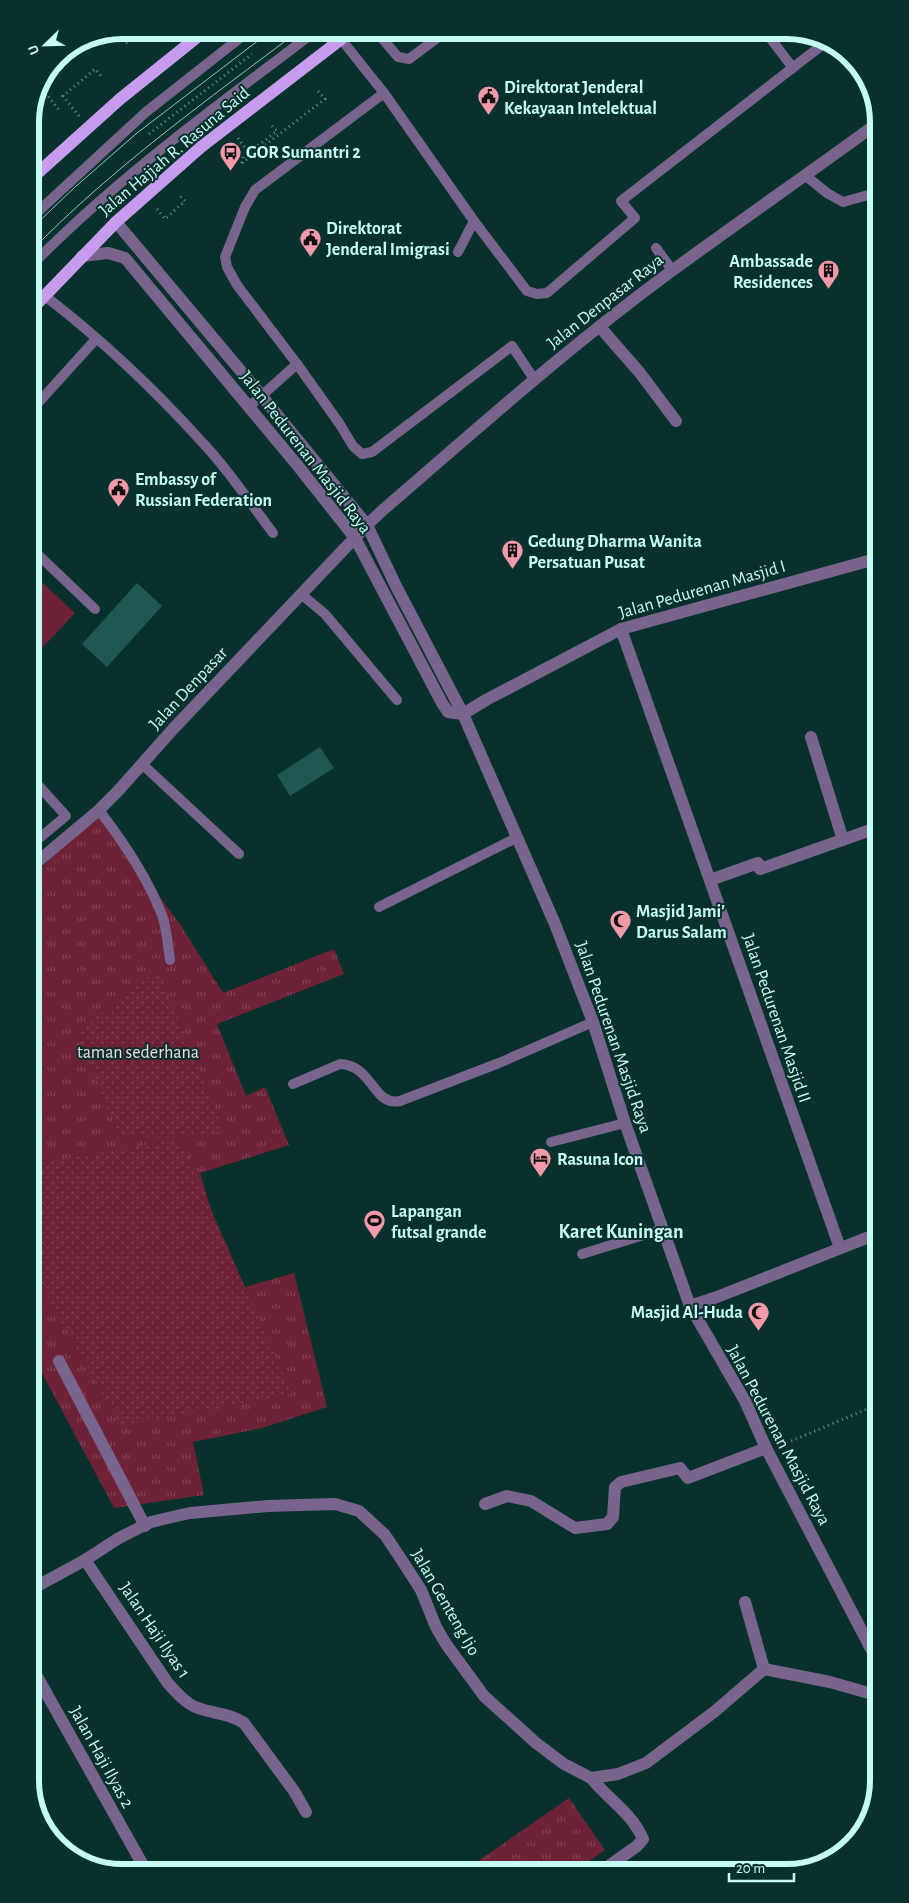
<svg xmlns="http://www.w3.org/2000/svg" width="909" height="1903" font-family="'Alegreya Sans',sans-serif">
	<defs>
		<pattern id="grass-tufts" width="24" height="20" patternUnits="userSpaceOnUse" patternTransform="scale(1.25)"><rect width="24" height="20" fill="#6e2236"/><path d="M3 7l-1-3M5 7V3M7 7l1-3M15 17l-1-3M17 17v-4M19 17l1-3" fill="none" stroke="#814354"/></pattern>
		<pattern id="park-dots" width="8" height="8" patternUnits="userSpaceOnUse" patternTransform="scale(1.25)"><rect width="8" height="8" fill="#6e2236"/><path d="M2 2h.1M6 6h.1" fill="none" stroke="#814354" stroke-width="1.8" stroke-linecap="round"/></pattern>
	</defs>
	<rect width="100%" height="100%" fill="#08312e"/>
	<!-- grass -->
	<g fill="url(#grass-tufts)">
		<polygon points="98,814 180,924 223,993 334,949 344,974 217,1024 246,1096 265,1087 289,1145 200,1173 235,1290 294,1273 327,1407 262,1428 193,1442 204,1495 114,1508 35,1360 30,1363 30,878"/>
		<polygon points="569,1798 605,1850 572,1873 461,1873"/>
	</g>
	<!-- park -->
	<g fill="url(#park-dots)">
		<polygon points="158,969 224,1131 191,1135 151,1138 117,1131 77,1033"/>
		<polygon points="180,1139 292,1394 121,1425 30,1267 30,1165"/>
	</g>
	<!-- garden -->
	<polygon fill="#6e2236" points="30,571 75,613 30,661"/>
	<!-- water -->
	<g fill="#1f5752">
		<polygon points="137,583 162,606 107,667 82,644"/>
		<polygon points="320,747 334,768 290,796 277,775"/>
	</g>
	<g fill="none" stroke-linecap="round" stroke-linejoin="round">
		<!-- path -->
		<g stroke="#659590" stroke-width="3" stroke-dasharray="1 4" stroke-linecap="butt">
			<polyline points="155,30 164,41"/>
			<polyline points="162,30 162,31"/>
			<polyline points="128,40 138,30"/>
			<polyline points="126,43 144,30"/>
			<polyline points="42,89 60,111"/>
			<polyline points="79,116 63,96 95,69 101,76"/>
			<polyline points="149,134 252,54"/>
			<polyline points="238,138 251,156 325,99 318,91"/>
			<polyline points="242,163 243,157 277,131 272,126"/>
			<polyline points="242,163 251,156"/>
			<polyline points="157,209 165,219 185,201 180,196"/>
			<polyline points="782,1445 879,1404"/>
		</g>
		<!-- service -->
		<g stroke="#78648c" stroke-width="10">
			<polyline points="375,30 398,57 409,59 448,30"/>
			<polyline points="764,30 793,68"/>
			<polyline points="341,39 384,93"/>
			<polyline points="806,176 827,193 843,202 879,192"/>
			<polyline points="30,219 146,112 250,30"/>
			<polyline points="474,221 527,291 537,294 547,293 635,218 621,201 826,42"/>
			<polyline points="656,248 672,270"/>
			<polyline points="458,252 474,221 384,93 255,190 245,207 225,257 227,267 237,285 297,364 339,423 353,446 362,454 372,452 512,346 534,379"/>
			<path d="M30,267C117,178 218,105 317,30"/>
			<path d="M45,296C101,339 154,389 202,442C228,469 250,503 273,533"/>
			<polyline points="249,407 297,364"/>
			<polyline points="30,412 96,339"/>
			<polyline points="30,547 95,609"/>
			<polyline points="301,594 325,614 397,700"/>
			<polyline points="142,764 239,854"/>
			<path d="M99,810C122,840 148,879 162,915C167,929 168,946 170,960"/>
			<polyline points="30,846 66,816 30,776"/>
			<polyline points="379,907 516,838"/>
			<path d="M293,1084L340,1064C373,1065 373,1107 400,1101L499,1063L593,1022"/>
			<polyline points="551,1142 625,1123"/>
			<polyline points="582,1254 663,1229"/>
		</g>
		<!-- minor -->
		<g stroke="#78648c" stroke-width="12">
			<polyline points="600,327 640,373 676,421"/>
			<polyline points="621,629 840,1248"/>
			<polyline points="463,714 486,700 621,629 879,558"/>
			<polyline points="811,737 843,840"/>
			<polyline points="710,880 758,863 760,869 879,827"/>
			<polyline points="690,1306 717,1297 879,1233"/>
			<polyline points="59,1361 145,1526"/>
			<polyline points="485,1504 507,1496 531,1501 575,1528 607,1524 613,1517 615,1487 621,1482 680,1468 688,1478 766,1448"/>
			<path d="M85,1560L167,1682C176,1692 186,1704 198,1708C214,1714 230,1713 244,1723L294,1791L306,1812"/>
			<polyline points="30,1590 85,1560 119,1538 151,1522 172,1517 190,1513 268,1506 335,1504 359,1511 385,1535 403,1562 421,1590 436,1627 446,1644 484,1696 536,1743 564,1764 591,1778 618,1774 646,1763 714,1712 764,1669 830,1682 879,1696"/>
			<polyline points="745,1602 764,1669"/>
			<polyline points="869,1645 879,1639"/>
			<polyline points="30,1664 144,1867"/>
			<path d="M591,1778C608,1799 632,1813 643,1839L637,1846L599,1873"/>
		</g>
		<!-- tertiary -->
		<g stroke="#78648c" stroke-width="12">
			<polyline points="116,222 261,395 367,525 396,586 463,714 555,924 593,1022 625,1123 690,1306 745,1401 766,1448 879,1664"/>
			<polyline points="82,256 108,253 125,258 298,466 355,538 442,703 448,712 463,714"/>
			<path d="M30,868L99,810L118,791L174,728L367,525L384,509C479,427 572,344 673,270C741,220 811,172 879,122"/>
		</g>
		<!-- primary -->
		<g stroke="#c79cef" stroke-width="12">
			<polyline points="30,180 120,99 206,30"/>
			<polyline points="30,311 116,222 201,147 353,30"/>
		</g>
		<!-- tram -->
		<g stroke="#91c3be" stroke-width="1">
			<polyline points="30,230 75,187 137,133 272,30"/>
			<path d="M30,252C112,168 207,100 300,30"/>
		</g>
	</g>
	<!-- icons -->
	<defs>
		<symbol id="civic-pin" viewBox="-11 -11 22 30"><path d="M0 17L-7.5 6A9.5 9.5 0 1 1 7.5 6Z" fill="#f39aaa" stroke="#08312e"/><path d="M-.6-6.5H3V-4.5H.6V-3L4-1V1h2V6H-6V1h2V-1L-.6-3ZM-1.2 2.5V6h2.4V2.5Z" fill="#111"/></symbol>
		<symbol id="bus-pin" viewBox="-11 -11 22 30"><path d="M0 17L-7.5 6A9.5 9.5 0 1 1 7.5 6Z" fill="#f39aaa" stroke="#08312e"/><path d="M-5-6H5V4H4V6H2V4H-2V6H-4V4H-5ZM-3.5-4V0h7V-4ZM-3.5 1.2v1.5H-2V1.2ZM2 1.2v1.5H3.5V1.2Z" fill="#111"/></symbol>
		<symbol id="building-pin" viewBox="-11 -11 22 30"><path d="M0 17L-7.5 6A9.5 9.5 0 1 1 7.5 6Z" fill="#f39aaa" stroke="#08312e"/><path d="M-4-6H4V6H1V3H-1V6H-4ZM-2.5-4.3h1.7v1.8h-1.7ZM.8-4.3h1.7v1.8H.8ZM-2.5-1h1.7V.8h-1.7ZM.8-1h1.7V.8H.8Z" fill="#111"/></symbol>
		<symbol id="mosque-pin" viewBox="-11 -11 22 30"><path d="M0 17L-7.5 6A9.5 9.5 0 1 1 7.5 6Z" fill="#f39aaa" stroke="#08312e"/><path d="M3.5-4.9A6 6 0 1 0 3.5 4.9A5 5 0 1 1 3.5-4.9Z" fill="#111"/></symbol>
		<symbol id="hotel-pin" viewBox="-11 -11 22 30"><path d="M0 17L-7.5 6A9.5 9.5 0 1 1 7.5 6Z" fill="#f39aaa" stroke="#08312e"/><path d="M-6-4.5h1.5V1H6V5H4.5V3h-9V5H-6ZM-4 0a1.8 1.8 0 1 1 3.6 0ZM.5 0V-2.5h3Q6-2.5 6 0Z" fill="#111"/></symbol>
		<symbol id="stadium-pin" viewBox="-11 -11 22 30"><path d="M0 17L-7.5 6A9.5 9.5 0 1 1 7.5 6Z" fill="#f39aaa" stroke="#08312e"/><path d="M0-5a6.5 5 0 1 0 0 10a6.5 5 0 1 0 0-10ZM-3.5-1.8h7v3.6h-7Z" fill="#111"/></symbol>
	</defs>
	<g fill-rule="evenodd">
		<use href="#civic-pin" x="476" y="84" width="25" height="34"/>
		<use href="#bus-pin" x="218" y="140" width="25" height="34"/>
		<use href="#civic-pin" x="298" y="226" width="25" height="34"/>
		<use href="#building-pin" x="816" y="258" width="25" height="34"/>
		<use href="#civic-pin" x="106" y="476" width="25" height="34"/>
		<use href="#building-pin" x="500" y="538" width="25" height="34"/>
		<use href="#mosque-pin" x="608" y="908" width="25" height="34"/>
		<use href="#hotel-pin" x="528" y="1146" width="25" height="34"/>
		<use href="#stadium-pin" x="362" y="1208" width="25" height="34"/>
		<use href="#mosque-pin" x="746" y="1300" width="25" height="34"/>
	</g>
	<g text-anchor="middle" stroke-width="4" stroke-linejoin="round" paint-order="stroke">
		<!-- poi labels -->
		<g font-size="18" font-weight="bold" fill="#c5fbf5" stroke="#08312e" text-anchor="start">
			<text x="504" y="93">Direktorat Jenderal<tspan x="504" dy="21">Kekayaan Intelektual</tspan></text>
			<text x="246" y="158">GOR Sumantri 2</text>
			<text x="326" y="234">Direktorat<tspan x="326" dy="21">Jenderal Imigrasi</tspan></text>
			<text x="813" y="267" text-anchor="end">Ambassade<tspan x="813" dy="21">Residences</tspan></text>
			<text x="135" y="485">Embassy of<tspan x="135" dy="21">Russian Federation</tspan></text>
			<text x="528" y="547">Gedung Dharma Wanita<tspan x="528" dy="21">Persatuan Pusat</tspan></text>
			<text x="636" y="917">Masjid Jami'<tspan x="636" dy="21">Darus Salam</tspan></text>
			<text x="557" y="1165">Rasuna Icon</text>
			<text x="391" y="1217">Lapangan<tspan x="391" dy="21">futsal grande</tspan></text>
			<text x="743" y="1318" text-anchor="end">Masjid Al-Huda</text>
		</g>
		<!-- street labels -->
		<g font-size="18" fill="#c5fbf5" stroke="#08312e">
			<text transform="translate(174 151) rotate(-40)" y="6">Jalan Hajjah R. Rasuna Said</text>
			<text transform="translate(605 301) rotate(-38)" y="6">Jalan Denpasar Raya</text>
			<text transform="translate(306 452) rotate(52)" y="6">Jalan Pedurenan Masjid Raya</text>
			<text transform="translate(702 589) rotate(-16)" y="6">Jalan Pedurenan Masjid I</text>
			<text transform="translate(188 688) rotate(-47)" y="6">Jalan Denpasar</text>
			<text transform="translate(777 1018) rotate(71)" y="6">Jalan Pedurenan Masjid II</text>
			<text transform="translate(614 1037) rotate(71)" y="6">Jalan Pedurenan Masjid Raya</text>
			<text transform="translate(779 1435) rotate(62)" y="6">Jalan Pedurenan Masjid Raya</text>
			<text transform="translate(446 1602) rotate(60)" y="6">Jalan Genteng Ijo</text>
			<text transform="translate(155 1630) rotate(56)" y="6">Jalan Haji Ilyas 1</text>
			<text transform="translate(102 1757) rotate(61)" y="6">Jalan Haji Ilyas 2</text>
		</g>
		<!-- park labels -->
		<g font-size="18" fill="#f7d8dd" stroke="#08312e">
			<text x="138" y="1058">taman sederhana</text>
		</g>
		<!-- quarter labels -->
		<g font-size="20" font-weight="bold" fill="#c5fbf5" stroke="#08312e">
			<text x="621" y="1238">Karet Kuningan</text>
		</g>
	</g>
	<!-- crop -->
	<path d="M0 0H909V1903H0ZM122 39H787A83 83 0 0 1 870 122V1781A83 83 0 0 1 787 1864H122A83 83 0 0 1 39 1781V122A83 83 0 0 1 122 39Z" fill="#08312e" fill-rule="evenodd"/>
	<path fill="none" stroke="#c5fbf5" stroke-width="6" d="M122 39H787A83 83 0 0 1 870 122V1781A83 83 0 0 1 787 1864H122A83 83 0 0 1 39 1781V122A83 83 0 0 1 122 39Z"/>
	<!-- north arrow -->
	<g transform="translate(45 45) rotate(247)" stroke="#08312e" stroke-width="4" paint-order="stroke">
	<path d="M0-4L9 19L0 12L-9 19Z" fill="#c5fbf5"/>
	<text y="-8" font-size="14" font-weight="bold" text-anchor="middle" fill="#c5fbf5">U</text>
	</g>
	<!-- scale -->
	<path d="M729 1873v8h65v-8" fill="none" stroke="#c5fbf5" stroke-width="2.5"/>
	<text x="736" y="1873" font-size="15" fill="#c5fbf5" stroke="#08312e" stroke-width="4" paint-order="stroke">20 m</text>
</svg>
